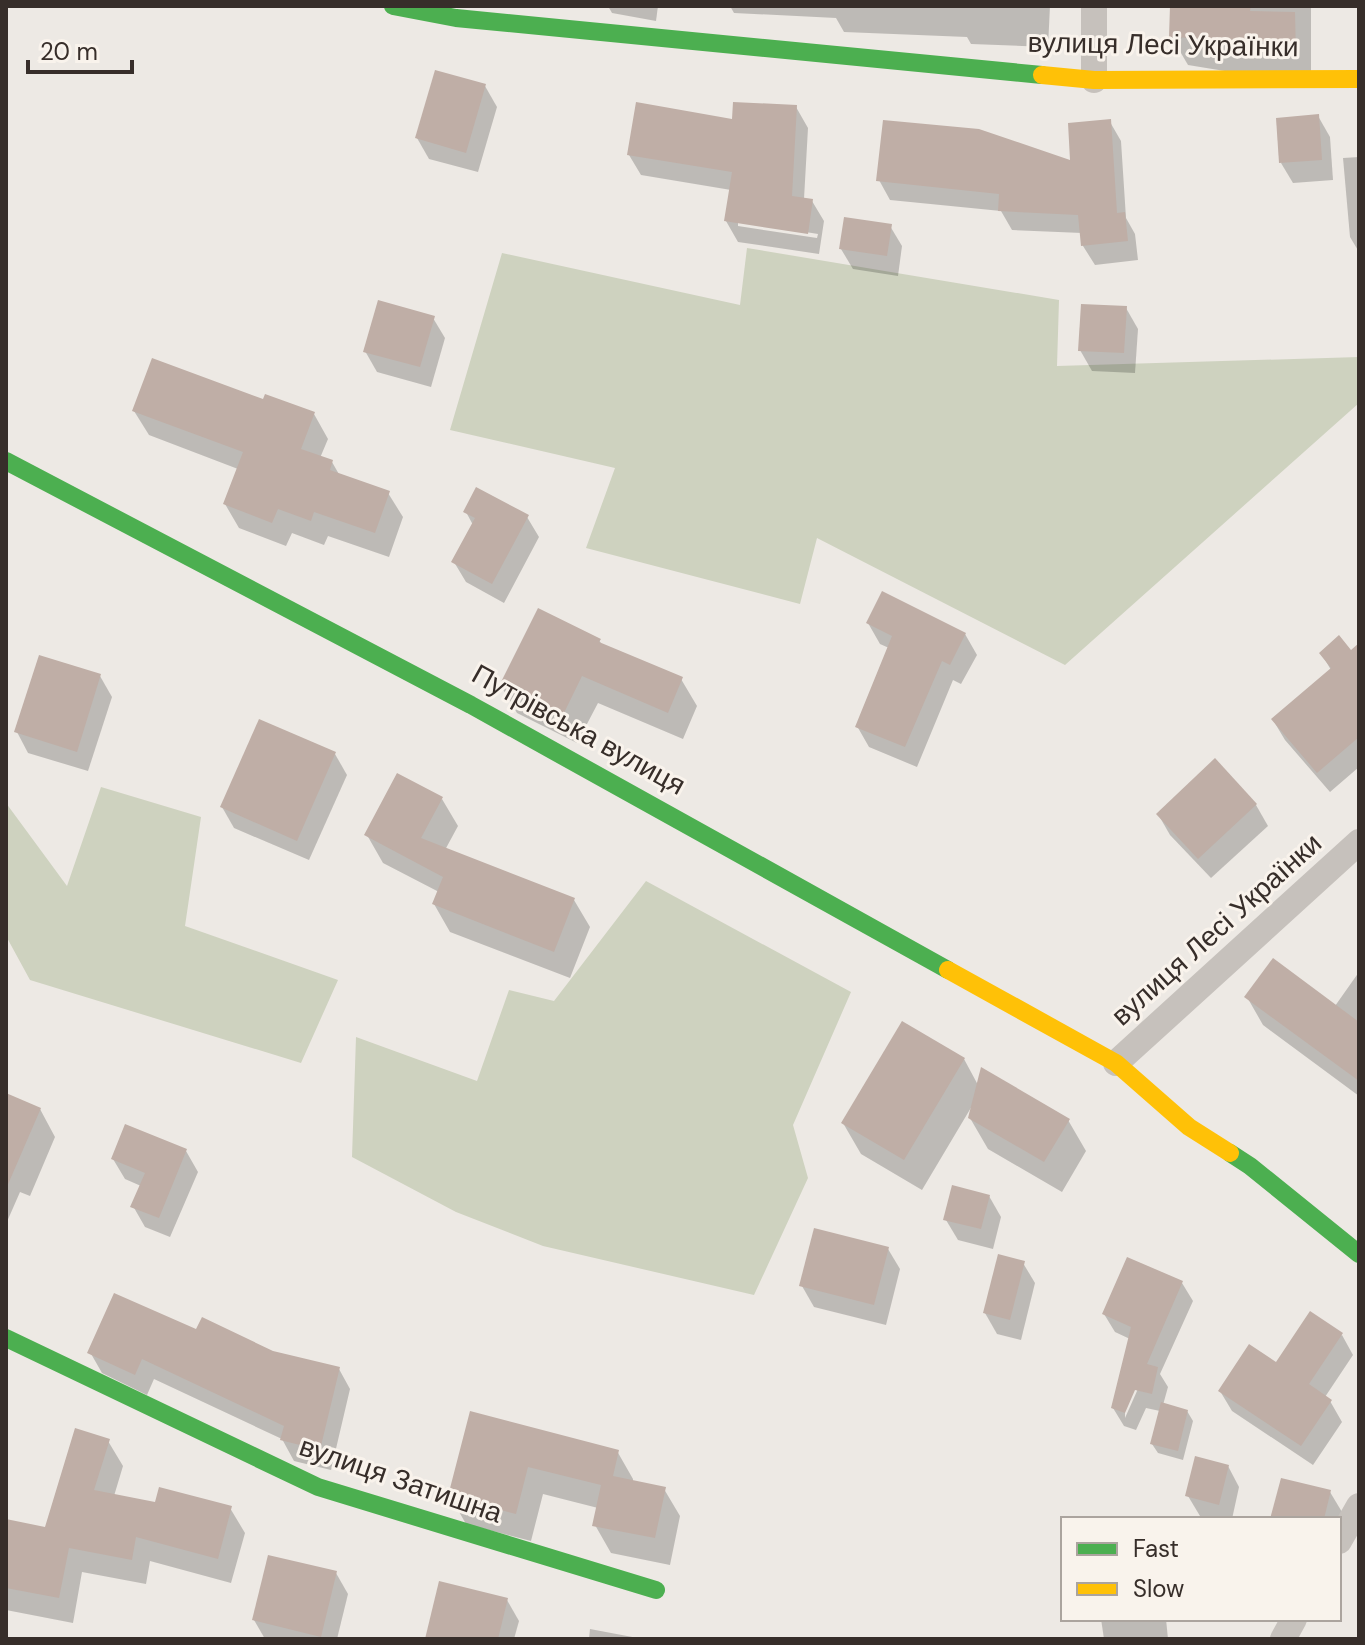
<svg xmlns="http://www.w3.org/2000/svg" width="1365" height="1645" font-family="'DM Sans',sans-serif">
	<rect width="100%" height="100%" fill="#ede9e4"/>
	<!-- green -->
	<g fill="#ced2bf">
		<polygon points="747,248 1059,300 1057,366 1359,357 1359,403 1065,665 817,538 800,604 586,548 615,468 450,430 502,253 740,305"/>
		<polygon points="101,787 201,817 185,926 338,980 301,1063 30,980 6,936 6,803 67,886"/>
		<polygon points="646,881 851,992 793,1125 808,1178 754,1295 543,1246 456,1212 352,1157 356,1037 477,1081 509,990 554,1001"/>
	</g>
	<!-- shadow -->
	<g fill="#0003" fill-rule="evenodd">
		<polygon points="608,6 658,6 656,21 612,13"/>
		<polygon points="730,6 1050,6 1048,47 971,44 967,37 844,32 836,18 734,13"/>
		<polygon points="1172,6 1311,6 1311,85 1188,65 1171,36"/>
		<polygon points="485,86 497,107 478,172 429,159 417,138"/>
		<path d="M796,107L808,128L804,199L812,201L824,221L819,254L738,242L726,221L731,190L641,175L629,155L734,121ZM738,221L818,234L817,238L738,226Z"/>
		<polygon points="1318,116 1330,137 1333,180 1293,183 1281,163"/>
		<polygon points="1110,122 1121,141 1126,218 1135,234 1138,260 1095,265 1083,246 1082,233 1012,230 1001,211 890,200 879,180 1073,163"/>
		<polygon points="1359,157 1359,252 1350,237 1343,158"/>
		<polygon points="890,226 902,246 898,276 853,269 841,249"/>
		<polygon points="1126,308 1138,329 1135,373 1092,371 1080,350"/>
		<polygon points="433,318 445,338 431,387 377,372 365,351"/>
		<polygon points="264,402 314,414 328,439 320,458 332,462 340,476 388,493 403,517 389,557 328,536 324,545 292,533 286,546 239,528 225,504 238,469 149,435 134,411"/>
		<polygon points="466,512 527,517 539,537 504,603 466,582 454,562 473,525"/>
		<polygon points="868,623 965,634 977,655 961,684 953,680 917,767 869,747 857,726 889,648 880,644"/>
		<polygon points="599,640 602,645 681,679 697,706 683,739 598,703 577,743 517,713 501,686"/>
		<polygon points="1321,653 1359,663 1359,767 1330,792 1285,740 1273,720 1331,670"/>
		<polygon points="100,676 112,697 88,771 28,753 17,732"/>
		<polygon points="335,754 347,775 309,860 234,828 222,807"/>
		<polygon points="1215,761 1256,805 1268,826 1211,878 1170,835 1158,814"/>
		<polygon points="442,799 458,826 445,850 574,900 590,927 570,978 450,932 434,904 439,892 383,863 367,835"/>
		<polygon points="1359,972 1359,1096 1263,1025 1247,997 1335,1006"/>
		<polygon points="964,1059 978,1085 1068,1120 1086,1151 1062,1192 988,1149 970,1118 972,1106 922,1190 861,1154 843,1123"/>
		<polygon points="6,1095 40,1109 55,1137 30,1196 20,1192 6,1224"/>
		<polygon points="186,1151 198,1172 170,1237 145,1227 133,1206 141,1186 125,1179 113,1159"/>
		<polygon points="989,1196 1001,1217 993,1249 958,1240 946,1220"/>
		<polygon points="888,1249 900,1269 886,1325 814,1307 802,1286"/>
		<polygon points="1023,1263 1035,1283 1021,1340 997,1334 985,1313"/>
		<path d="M1182,1283L1193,1301L1160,1374L1168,1387L1163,1405L1187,1411L1193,1421L1183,1460L1158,1453L1152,1444L1160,1411L1146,1408L1136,1430L1124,1426L1113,1408L1130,1339L1115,1332L1104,1314ZM1138,1380L1141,1382L1125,1418V1408Z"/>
		<polygon points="197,1332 339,1369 350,1389 331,1470 294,1461 282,1439 154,1379 147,1395 102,1373 90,1352"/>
		<polygon points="1342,1335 1353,1355 1325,1397 1330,1401 1342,1422 1313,1465 1232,1411 1220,1391"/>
		<polygon points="471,1413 617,1451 633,1479 633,1482 664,1489 680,1516 670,1565 611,1553 595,1525 598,1508 543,1494 531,1541 466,1524 450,1496"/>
		<polygon points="108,1441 123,1466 114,1496 156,1504 230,1508 245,1533 231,1583 150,1561 146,1584 82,1572 73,1623 6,1610 6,1521 47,1529"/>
		<polygon points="1228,1466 1239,1487 1232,1519 1210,1519 1200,1516 1188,1496"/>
		<polygon points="1330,1492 1342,1512 1339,1519 1272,1519"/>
		<polygon points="336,1573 348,1594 337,1639 265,1639 254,1620"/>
		<polygon points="507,1600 519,1621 514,1639 427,1639"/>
		<polygon points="1101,1619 1166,1619 1168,1639 1104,1639"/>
		<polygon points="590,1629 643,1639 589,1639"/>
	</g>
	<!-- building -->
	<g fill="#bfaea6">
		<polygon points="1170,6 1251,6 1250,11 1295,12 1296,57 1264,57 1263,41 1169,37"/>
		<polygon points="435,70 486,84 466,153 415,138"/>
		<polygon points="636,102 732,119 733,102 797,105 792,196 813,199 808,234 724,221 732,172 627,155"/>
		<polygon points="1319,114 1322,160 1279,163 1276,118"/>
		<polygon points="1111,119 1117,213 1125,212 1128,241 1081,246 1078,215 998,211 999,194 876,181 883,120 979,129 1070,160 1068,123"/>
		<polygon points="844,217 892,224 887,256 839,249"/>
		<polygon points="378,300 435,316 420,367 363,352"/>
		<polygon points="1081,304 1127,306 1124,353 1078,351"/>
		<polygon points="152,358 263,399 265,394 315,412 301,449 333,460 330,470 390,491 375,533 314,512 311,521 278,509 272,523 223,504 243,452 132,411"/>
		<polygon points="476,487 529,515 492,584 451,562 475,518 463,512"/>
		<polygon points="882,591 966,633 950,665 942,661 905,747 855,727 892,636 866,623"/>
		<polygon points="538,608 601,639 599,642 683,677 668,713 582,676 562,717 499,686"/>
		<polygon points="1339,635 1351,650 1359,643 1359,737 1317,773 1271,719 1331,668 1319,653"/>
		<polygon points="39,655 101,674 77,752 14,732"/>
		<polygon points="259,719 336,752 297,841 220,807"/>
		<polygon points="1215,758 1257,804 1198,859 1156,814"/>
		<polygon points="397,773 443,797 421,838 575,898 554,952 432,904 443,877 364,835"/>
		<polygon points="1273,958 1359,1022 1359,1081 1244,997"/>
		<polygon points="902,1021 965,1058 904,1160 841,1123"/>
		<polygon points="981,1067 1070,1119 1044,1162 968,1118"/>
		<polygon points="6,1093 41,1108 6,1189"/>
		<polygon points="125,1124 187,1149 159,1218 130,1207 145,1173 111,1159"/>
		<polygon points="952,1185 990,1195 981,1229 943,1220"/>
		<polygon points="814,1228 889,1247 874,1305 799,1286"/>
		<polygon points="998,1254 1025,1261 1010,1320 983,1313"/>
		<polygon points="1127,1257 1183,1281 1147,1364 1158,1367 1152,1394 1135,1390 1125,1413 1111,1408 1131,1327 1102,1314"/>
		<polygon points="114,1293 196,1329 202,1317 273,1351 340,1367 320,1450 280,1440 284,1426 142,1359 135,1375 87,1353"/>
		<polygon points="1310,1311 1343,1333 1309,1384 1332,1400 1301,1446 1218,1391 1249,1344 1276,1362"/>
		<polygon points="1161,1402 1188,1410 1178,1451 1150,1444"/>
		<polygon points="470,1411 619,1450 613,1476 666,1487 655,1538 592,1526 601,1485 528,1467 516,1514 448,1496"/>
		<polygon points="75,1428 110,1439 94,1490 155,1502 159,1487 232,1506 218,1559 136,1537 132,1560 69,1548 59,1598 6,1588 6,1519 45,1527"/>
		<polygon points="1195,1456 1229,1465 1219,1505 1185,1496"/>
		<polygon points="1281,1478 1331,1490 1324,1519 1270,1519"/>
		<polygon points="268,1555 337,1571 321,1637 252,1620"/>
		<polygon points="439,1581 508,1598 498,1639 425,1639"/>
	</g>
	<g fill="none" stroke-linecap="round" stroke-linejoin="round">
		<!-- street -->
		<g stroke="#c6c1bc" stroke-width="26">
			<polyline points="1094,6 1094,80"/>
			<polyline points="1116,1063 1359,842"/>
			<polyline points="1339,1541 1359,1506"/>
			<polyline points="1283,1639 1294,1619"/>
		</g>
		<!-- fast -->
		<g stroke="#4caf50" stroke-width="18">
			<polyline points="393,6 456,18 1042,75"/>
			<polyline points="6,461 471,705 948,970"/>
			<polyline points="1230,1153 1250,1166 1359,1254"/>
			<polyline points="6,1338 318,1487 656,1590"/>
		</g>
		<!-- slow -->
		<g stroke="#ffc107" stroke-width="18">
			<polyline points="1042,75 1094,80 1359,79"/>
			<polyline points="948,970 1116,1063 1189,1127 1230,1153"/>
		</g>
	</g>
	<g text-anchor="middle" stroke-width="6" stroke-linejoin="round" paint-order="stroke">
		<!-- street labels -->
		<g font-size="28" fill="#372e2a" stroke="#f9f3ec">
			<text transform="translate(1163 44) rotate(1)" y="10">вулиця Лесі Українки</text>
			<text transform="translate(579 729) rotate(29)" y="10">Путрівська вулиця</text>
			<text transform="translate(1216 929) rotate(-42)" y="10">вулиця Лесі Українки</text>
			<text transform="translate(401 1479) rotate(19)" y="10">вулиця Затишна</text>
		</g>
	</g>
	<!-- border -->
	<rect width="1365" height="1645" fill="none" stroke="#372e2a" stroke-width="16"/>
	<!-- legend -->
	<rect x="1061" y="1517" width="280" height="104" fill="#f9f3ec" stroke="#aba49e" stroke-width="2"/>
	<rect x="1077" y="1543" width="40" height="12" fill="#4caf50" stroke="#aba49e" stroke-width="2"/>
	<text x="1133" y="1557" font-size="24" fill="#372e2a">Fast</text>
	<rect x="1077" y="1583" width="40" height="12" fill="#ffc107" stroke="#aba49e" stroke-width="2"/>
	<text x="1133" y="1597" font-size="24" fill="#372e2a">Slow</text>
	<!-- scale -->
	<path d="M28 60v12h104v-12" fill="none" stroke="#372e2a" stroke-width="4"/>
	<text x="40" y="60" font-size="24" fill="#372e2a" stroke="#f9f3ec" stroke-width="6" paint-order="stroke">20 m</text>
</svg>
